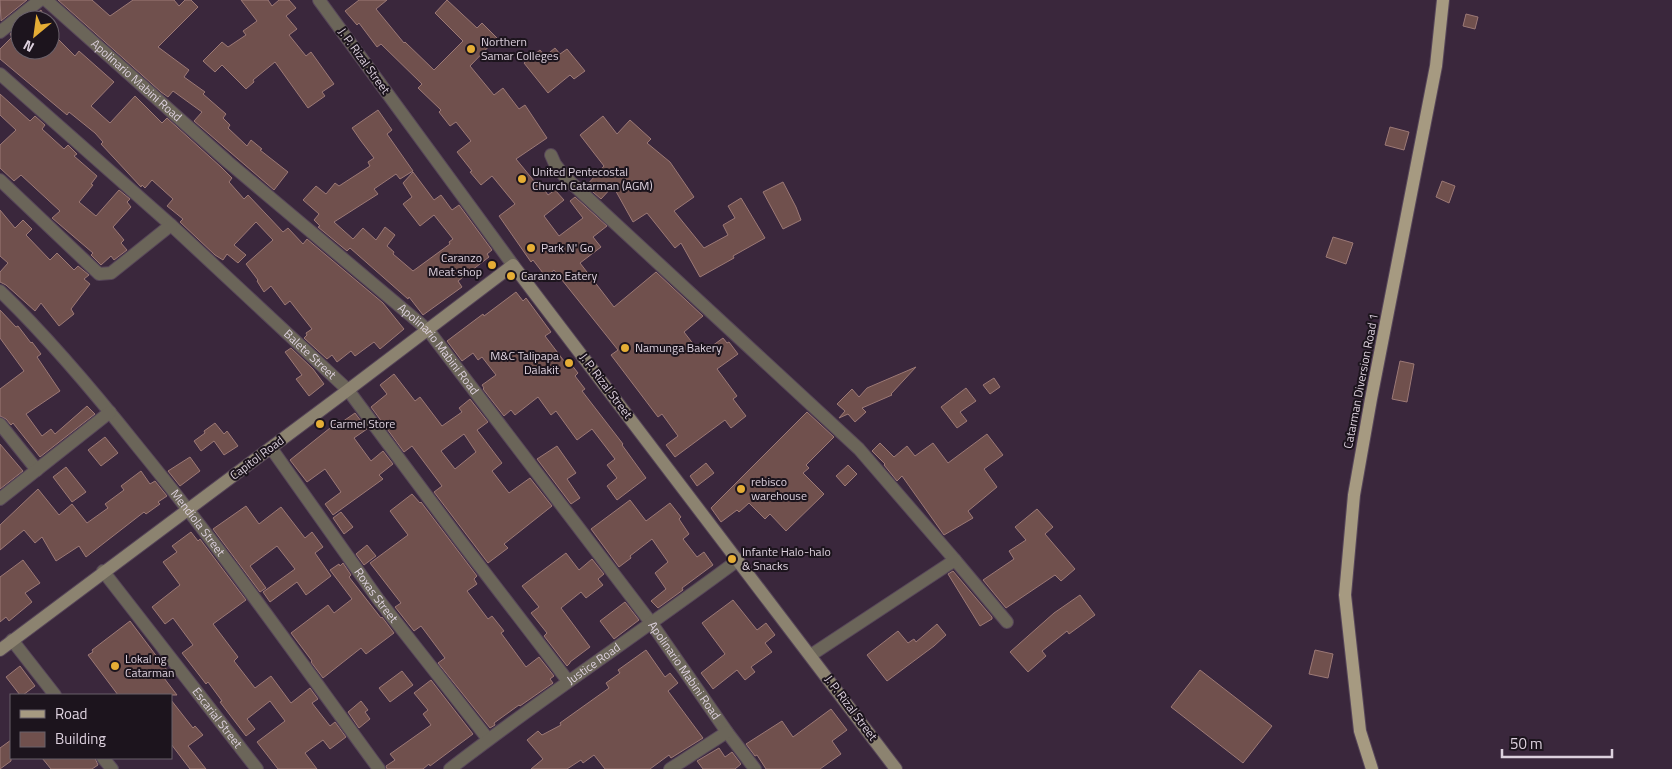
<svg xmlns="http://www.w3.org/2000/svg" width="1672" height="769" font-family="'Titillium Web',sans-serif">
	<rect width="100%" height="100%" fill="#3a273c"/>
	<!-- building -->
	<g fill="#70504d" stroke="#9c7976" fill-rule="evenodd">
		<polygon points="0,0 27,0 1,21"/>
		<polygon points="58,0 92,0 110,16 133,0 174,0 179,6 185,0 191,0 198,7 158,47 189,70 184,77 205,92 203,94 226,114 223,118 230,125 228,128 247,146 251,140 262,149 260,150 288,172 274,190 194,121 202,112 173,91 168,97 161,92"/>
		<polygon points="241,0 268,0 272,6 279,0 289,0 296,8 286,16 297,29 289,35 306,56 311,52 334,84 322,92 325,96 308,108 275,62 253,80 254,82 246,89 222,65 215,72 203,61 222,42 228,47 246,35 243,31 257,21"/>
		<polygon points="359,0 387,0 376,9 404,43 405,42 434,70 463,41 435,13 447,0 477,28 482,23 497,38 470,66 494,95 503,88 519,109 525,105 547,138 516,159 539,187 541,185 548,195 555,190 564,200 544,216 559,236 583,218 570,201 575,197 607,226 593,237 601,247 580,263 614,307 656,272 703,316 684,332 701,354 723,338 727,343 729,342 738,354 717,369 737,396 733,399 746,416 731,428 725,420 675,457 666,445 678,436 662,414 658,417 611,355 618,350 554,270 546,277 533,260 531,262 499,216 515,204 492,176 481,185 470,172 472,171 457,152 471,141 456,122 450,126 439,112 441,110 418,88 422,84 381,44 377,47 359,23 357,25 345,11"/>
		<polygon points="41,10 46,20 28,20"/>
		<polygon points="1466,14 1478,17 1475,29 1463,26"/>
		<polygon points="20,26 20,50 50,50 50,31 75,56 79,51 114,82 91,106 110,123 135,96 162,123 167,118 221,167 232,178 229,182 244,199 248,195 283,232 288,228 303,244 307,239 383,303 404,329 380,349 374,342 355,356 351,351 337,362 332,355 327,359 304,338 307,335 306,333 312,329 290,301 285,305 271,286 264,292 257,281 258,280 246,264 273,240 256,222 234,245 246,255 238,263 227,254 223,260 215,255 180,222 183,219 167,206 173,199 152,180 145,188 142,185 141,187 101,144 103,142 95,133 69,112 67,115 0,59 0,49 12,37 10,34"/>
		<polygon points="555,48 560,54 567,49 585,71 574,79 570,75 548,93 524,63 540,50 545,56"/>
		<polygon points="0,94 30,121 35,116 45,125 42,129 64,149 68,145 77,154 74,156 97,176 91,184 93,185 79,202 96,216 119,190 130,199 127,202 131,207 113,227 124,240 121,243 127,250 114,260 111,256 101,265 91,255 93,253 52,218 60,211 21,175 14,181 0,168 0,145 16,130 0,115"/>
		<polygon points="378,110 392,130 387,134 413,171 400,179 396,174 374,189 378,194 334,222 353,239 363,228 376,240 385,227 395,235 387,246 394,252 393,254 413,271 450,244 449,242 453,239 434,215 420,226 403,204 412,197 403,183 413,172 434,200 441,195 452,210 459,205 492,250 487,254 489,257 458,281 462,287 423,315 409,297 408,299 350,248 347,251 318,227 320,226 314,220 319,214 303,200 316,186 326,194 335,183 339,186 370,166 368,162 374,158 361,141 352,128"/>
		<polygon points="603,116 617,134 630,120 651,139 647,143 670,162 694,197 674,211 704,248 728,235 723,225 735,218 728,206 741,198 765,238 733,256 734,258 700,277 681,243 675,248 647,213 633,222 613,186 601,199 586,186 604,166 580,135"/>
		<polygon points="1390,127 1409,132 1404,150 1385,145"/>
		<polygon points="1442,181 1455,186 1449,203 1436,197"/>
		<polygon points="783,182 796,207 801,220 783,229 763,192"/>
		<polygon points="0,210 15,228 23,220 32,229 26,235 50,260 57,253 74,270 78,266 89,275 84,279 90,284 71,309 74,314 59,326 41,303 35,311 6,285 0,282 0,272 8,263 0,256"/>
		<polygon points="1333,237 1353,243 1346,264 1326,257"/>
		<polygon points="516,292 523,301 526,298 551,332 545,336 564,361 567,359 578,373 575,376 585,389 582,391 623,444 622,445 646,478 617,500 607,486 617,478 607,465 615,459 592,429 577,440 556,411 551,415 538,397 515,415 511,410 504,416 483,389 484,388 482,385 496,375 482,357 478,360 473,353 462,361 447,341 483,314 484,316"/>
		<polygon points="0,310 16,327 18,326 31,343 32,342 41,354 37,357 60,391 26,414 42,436 51,429 55,434 87,406 95,414 40,457 13,423 11,425 6,419 0,416 0,389 24,371 0,338"/>
		<polygon points="291,348 313,369 324,384 309,396 296,379 302,375 285,352"/>
		<polygon points="1400,361 1414,364 1407,402 1392,399"/>
		<polygon points="916,367 891,394 892,395 862,408 866,412 855,422 848,414 839,418 845,411 837,404 852,389 859,397 867,388"/>
		<path d="M394,374L415,401L420,397L442,426L462,412L459,408L470,399L488,422L477,430L502,463L492,471L509,493L530,478L552,506L504,544L508,548L488,563L434,492L442,486L412,446L404,452L371,407L387,394L380,385ZM464,434L476,452L455,469L441,451Z"/>
		<polygon points="994,378 1000,387 990,394 983,385"/>
		<polygon points="966,388 976,401 960,412 967,421 957,428 941,407"/>
		<polygon points="807,412 834,437 806,465 809,468 803,473 824,494 786,531 770,514 765,519 749,503 739,512 737,510 721,522 711,508"/>
		<polygon points="355,413 367,429 354,438 371,461 383,451 393,464 379,475 383,479 333,515 325,504 341,492 325,469 307,482 290,460 340,420 342,422"/>
		<polygon points="215,423 224,434 227,431 238,446 224,455 214,441 201,451 194,441 205,433 204,431"/>
		<polygon points="987,434 1003,455 984,469 997,487 968,511 973,518 944,535 902,476 897,481 884,465 885,464 872,451 880,443 894,457 907,446 915,456 933,443 948,463"/>
		<polygon points="105,437 118,453 101,466 88,450"/>
		<polygon points="0,444 23,471 0,489"/>
		<polygon points="557,446 576,473 567,479 580,498 571,504 537,459"/>
		<polygon points="190,457 200,471 180,486 168,471"/>
		<polygon points="706,463 714,473 697,486 690,476"/>
		<polygon points="848,465 857,474 845,486 836,476"/>
		<polygon points="66,467 86,492 72,502 53,477"/>
		<polygon points="141,471 150,484 155,481 167,496 158,502 160,504 146,514 144,512 86,557 79,546 56,561 42,537 35,543 24,530 0,550 0,525 38,489 59,515 72,504 87,523 108,508 105,504 124,490 121,486"/>
		<polygon points="412,494 420,503 421,502 477,576 474,579 477,584 467,591 488,619 492,616 504,631 501,633 526,667 539,657 554,676 550,679 553,683 520,706 519,705 494,723 495,725 490,728 438,663 445,658 421,626 414,631 395,607 401,603 370,563 408,535 390,511"/>
		<polygon points="630,500 646,521 670,503 681,517 679,519 689,534 683,539 697,557 704,552 713,565 682,588 683,590 658,608 651,601 666,589 655,573 668,562 652,539 630,556 631,558 619,567 591,529"/>
		<polygon points="246,506 259,524 281,507 305,538 312,532 323,547 315,553 331,576 306,595 297,582 270,602 263,592 295,569 277,546 250,566 266,588 260,592 213,529"/>
		<polygon points="1037,509 1053,527 1045,534 1075,569 1061,581 1055,575 1006,608 983,580 1014,559 1009,551 1026,540 1015,527"/>
		<polygon points="341,512 353,527 344,534 333,518"/>
		<polygon points="191,532 198,541 200,539 246,600 213,624 238,657 234,661 255,688 271,676 291,703 310,688 318,699 312,703 330,726 335,722 346,737 330,749 323,740 305,753 317,769 278,769 257,742 285,721 270,701 247,719 255,729 246,736 220,702 222,701 208,682 206,684 182,653 193,645 173,618 165,624 152,607 180,585 163,562 177,552 172,546"/>
		<polygon points="367,545 376,556 364,565 356,554"/>
		<polygon points="566,553 579,570 592,559 604,574 598,579 603,585 586,598 581,592 561,608 590,647 570,662 570,663 567,666 544,636 547,633 531,613 539,607 522,586"/>
		<polygon points="23,560 40,583 25,593 32,602 9,621 6,617 0,622 0,577"/>
		<polygon points="343,563 351,575 349,577 381,618 382,617 394,633 366,654 361,648 323,678 311,662 312,661 291,633 328,605 334,613 352,599 330,570 339,564 340,566"/>
		<polygon points="953,571 992,617 992,619 980,626 948,574"/>
		<polygon points="1080,595 1095,615 1069,634 1067,631 1042,651 1046,656 1028,672 1010,652 1054,613"/>
		<polygon points="733,600 757,630 766,623 775,635 765,643 772,652 751,667 755,672 745,680 737,670 713,689 701,673 725,654 702,623"/>
		<polygon points="625,602 639,620 614,639 600,621"/>
		<polygon points="130,621 170,674 164,678 177,695 118,695 88,655 93,652 92,650"/>
		<polygon points="937,624 946,635 934,646 887,681 867,655 898,631 908,643 914,639 916,642"/>
		<polygon points="646,650 665,677 670,673 678,683 668,691 703,738 671,758 669,755 650,769 605,769 594,755 583,763 581,760 567,769 531,769 543,759 527,740 538,731 542,735 561,725 560,723 609,688 606,683 620,673 618,670"/>
		<polygon points="1315,650 1333,654 1328,678 1309,674"/>
		<polygon points="20,666 35,686 23,695 20,695 6,677"/>
		<polygon points="1200,670 1272,726 1243,763 1171,707"/>
		<polygon points="402,671 413,685 390,702 379,688"/>
		<polygon points="431,680 473,734 430,766 429,764 423,769 387,769 386,766 395,760 390,754 431,725 423,714 428,710 414,693"/>
		<polygon points="171,700 193,728 195,726 203,735 188,746 206,769 190,769 171,744"/>
		<polygon points="361,701 368,710 365,712 370,719 359,728 348,712"/>
		<polygon points="831,709 847,730 832,741 841,754 820,769 766,769 757,755 755,756 746,744 782,721 793,737"/>
		<polygon points="11,740 11,761 0,769 0,748"/>
		<polygon points="719,748 725,757 732,752 741,764 735,769 703,769 697,761"/>
		<polygon points="42,758 95,758 98,765 92,769 51,769"/>
	</g>
	<g fill="none" stroke-linecap="round" stroke-linejoin="round">
		<defs>
			<g id="street">
				<path id="s1" d="M46,0L228,162L428,330L652,624L727,732L755,769"/>
				<polyline points="319,0 513,265"/>
				<polyline points="0,32 40,0"/>
				<path id="s2" d="M0,74L171,225L348,390L459,539L568,681"/>
				<polyline points="551,155 555,164 565,177 859,449 955,560"/>
				<polyline points="0,180 99,274 111,273 171,225"/>
				<path id="s3" d="M0,291C50,339 95,393 138,447C223,551 300,661 379,769"/>
				<polyline points="0,424 37,470"/>
				<path id="s4" d="M271,448L378,599L488,739"/>
				<polyline points="0,499 110,412"/>
				<path id="s5" d="M103,571L257,769"/>
				<polyline points="12,640 55,695"/>
				<polyline points="811,655 955,560 1007,622"/>
				<polyline points="103,758 112,769"/>
				<path id="s6" d="M450,769C544,696 643,631 738,560"/>
				<polyline points="670,769 727,732"/>
			</g>
			<polyline id="secondary" points="0,650 348,390 513,265 896,769"/>
			<polyline id="primary" points="1372,769 1360,731 1345,595 1354,495 1371,399 1436,66 1443,0"/>
		</defs>
		<!-- street casing -->
		<use href="#street" stroke="#574659" stroke-width="14"/>
		<!-- secondary casing -->
		<use href="#secondary" stroke="#574659" stroke-width="14"/>
		<!-- primary casing -->
		<use href="#primary" stroke="#574659" stroke-width="14"/>
		<!-- street -->
		<use href="#street" stroke="#6b6559" stroke-width="12"/>
		<!-- secondary -->
		<use href="#secondary" stroke="#8c8370" stroke-width="12"/>
		<!-- primary -->
		<use href="#primary" stroke="#a69a81" stroke-width="12"/>
	</g>
	<!-- markers -->
	<g fill="#e5ad35" stroke="#1c141d" stroke-width="2">
		<circle cx="471" cy="49" r="5"/>
		<circle cx="522" cy="179" r="5"/>
		<circle cx="531" cy="248" r="5"/>
		<circle cx="492" cy="265" r="5"/>
		<circle cx="511" cy="276" r="5"/>
		<circle cx="625" cy="348" r="5"/>
		<circle cx="569" cy="363" r="5"/>
		<circle cx="320" cy="424" r="5"/>
		<circle cx="741" cy="489" r="5"/>
		<circle cx="732" cy="559" r="5"/>
		<circle cx="115" cy="666" r="5"/>
	</g>
	<g text-anchor="middle" stroke-width="4" stroke-linejoin="round" paint-order="stroke">
		<!-- poi labels -->
		<g font-size="12" fill="#ddd1de" stroke="#1c141d" text-anchor="start">
			<text x="481" y="46">Northern<tspan x="481" dy="14">Samar Colleges</tspan></text>
			<text x="532" y="176">United Pentecostal<tspan x="532" dy="14">Church Catarman (AGM)</tspan></text>
			<text x="541" y="252">Park N' Go</text>
			<text x="482" y="262" text-anchor="end">Caranzo<tspan x="482" dy="14">Meat shop</tspan></text>
			<text x="521" y="280">Caranzo Eatery</text>
			<text x="635" y="352">Namunga Bakery</text>
			<text x="559" y="360" text-anchor="end">M&amp;C Talipapa<tspan x="559" dy="14">Dalakit</tspan></text>
			<text x="330" y="428">Carmel Store</text>
			<text x="751" y="486">rebisco<tspan x="751" dy="14">warehouse</tspan></text>
			<text x="742" y="556">Infante Halo-halo<tspan x="742" dy="14">&amp; Snacks</tspan></text>
			<text x="125" y="663">Lokal ng<tspan x="125" dy="14">Catarman</tspan></text>
		</g>
		<!-- street labels -->
		<g font-size="12" fill="#ddd1de" stroke="#1c141d">
			<text transform="translate(364 61) rotate(54)" y="4">J. P. Rizal Street</text>
			<text dy="4" stroke="none"><textPath href="#s1" startOffset="121">Apolinario Mabini Road</textPath></text>
			<text dy="4" stroke="none"><textPath href="#s1" startOffset="526">Apolinario Mabini Road</textPath></text>
			<text dy="4" stroke="none"><textPath href="#s2" startOffset="418">Balete Street</textPath></text>
			<text transform="translate(1361 381) rotate(-79)" y="4">Catarman Diversion Road 1</text>
			<text transform="translate(606 386) rotate(53)" y="4">J. P. Rizal Street</text>
			<text transform="translate(257 458) rotate(-37)" y="4">Capitol Road</text>
			<text dy="4" stroke="none"><textPath href="#s3" startOffset="305">Mendiola Street</textPath></text>
			<text dy="4" stroke="none"><textPath href="#s4" startOffset="181">Roxas Street</textPath></text>
			<text dy="4" stroke="none"><textPath href="#s6" startOffset="178">Justice Road</textPath></text>
			<text dy="4" stroke="none"><textPath href="#s1" startOffset="931">Apolinario Mabini Road</textPath></text>
			<text transform="translate(851 708) rotate(53)" y="4">J. P. Rizal Street</text>
			<text dy="4" stroke="none"><textPath href="#s5" startOffset="186">Escarial Street</textPath></text>
		</g>
	</g>
	<!-- legend -->
	<rect x="10" y="694" width="162" height="65" fill="#1c141d" stroke="#69606a"/>
	<rect x="20" y="710" width="25" height="8" fill="#a69a81" stroke="#69606a"/>
	<text x="55" y="719" font-size="15" fill="#ddd1de">Road</text>
	<rect x="20" y="732" width="25" height="15" fill="#70504d" stroke="#69606a"/>
	<text x="55" y="744" font-size="15" fill="#ddd1de">Building</text>
	<!-- north arrow -->
	<g transform="translate(35 35) rotate(209)"><circle r="24" fill="#1c141d" stroke="#69606a"/>
	<path d="M0-4L9 19L0 12L-9 19Z" fill="#e5ad35"/>
	<text y="-8" font-size="14" font-weight="bold" text-anchor="middle" fill="#ddd1de">N</text>
	</g>
	<!-- scale -->
	<path d="M1502 749v8h110v-8" fill="none" stroke="#ddd1de" stroke-width="2.5"/>
	<text x="1510" y="749" font-size="15" fill="#ddd1de" stroke="#1c141d" stroke-width="4" paint-order="stroke">50 m</text>
</svg>
